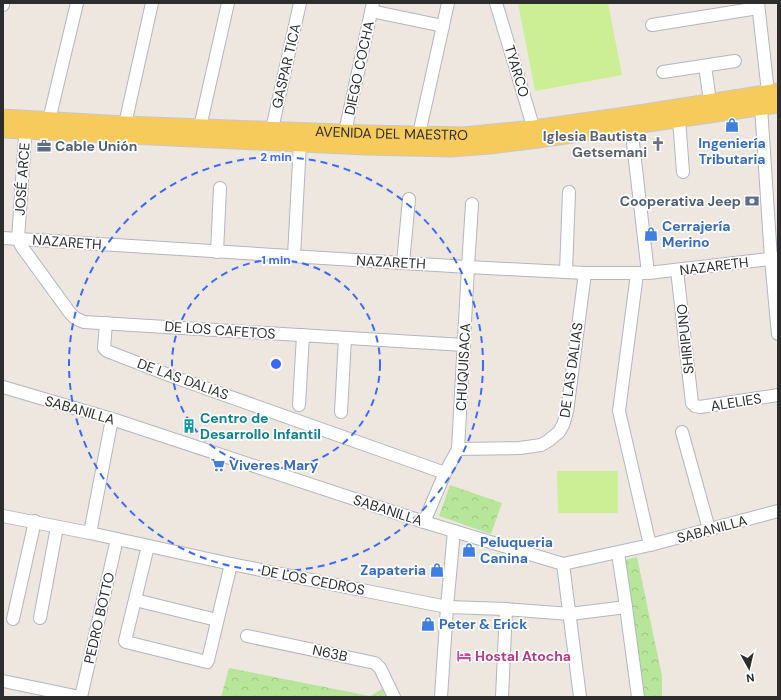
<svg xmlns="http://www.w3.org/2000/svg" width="781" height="700" font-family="'DM Sans',sans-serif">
	<defs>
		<pattern id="forest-crowns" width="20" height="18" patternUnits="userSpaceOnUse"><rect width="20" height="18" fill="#b7e69a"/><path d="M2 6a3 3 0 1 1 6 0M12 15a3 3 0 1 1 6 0" fill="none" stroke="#9ec685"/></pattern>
	</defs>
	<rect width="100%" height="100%" fill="#eee7df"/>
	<!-- forest -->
	<g fill="url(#forest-crowns)">
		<polygon points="450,485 502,503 491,534 439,516"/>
		<polygon points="637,557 662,676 662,697 643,697 625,560"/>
		<polygon points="229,668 370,696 382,689 386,697 221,697"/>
	</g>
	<!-- pitch -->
	<g fill="#ccee95">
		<polygon points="518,3 608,3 622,75 535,91"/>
		<polygon points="557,471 618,471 618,513 558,513"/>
	</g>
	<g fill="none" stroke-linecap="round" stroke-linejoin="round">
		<defs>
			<g id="minor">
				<polyline points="496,3 536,136"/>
				<polyline points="758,3 768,92 768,96 762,103 761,107 771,259 778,334"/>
				<polyline points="3,5 3,3"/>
				<polyline points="371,11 443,26"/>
				<polyline points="652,25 758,8"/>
				<polyline points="705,66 710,101"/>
				<polyline points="663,72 735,61"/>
				<polyline points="630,117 648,273"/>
				<polyline points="679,119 683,172"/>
				<polyline points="125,124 152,3"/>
				<polyline points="200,127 228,3"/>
				<polyline points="49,129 49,120 77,3"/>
				<polyline points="272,129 300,3"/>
				<polyline points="345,132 373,3"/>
				<polyline points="419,134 448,3"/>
				<polyline points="3,238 468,267 585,273 648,273 778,258"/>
				<polyline points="18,239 22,247 70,313 75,318 84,322 464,345"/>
				<polyline points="18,239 26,123"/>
				<polyline points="217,252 220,188"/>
				<polyline points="294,256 300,143"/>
				<polyline points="403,263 409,199"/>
				<polyline points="677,270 692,403 695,406 700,407 778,395"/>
				<polyline points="566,272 569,192"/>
				<polyline points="637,274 619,411 650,545"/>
				<polyline points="106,323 104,348 107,351 174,377 445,473"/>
				<polyline points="3,387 112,419 424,522 563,564 650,545 778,511"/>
				<polyline points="299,405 303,335"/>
				<polyline points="341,412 345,338"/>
				<polyline points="682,432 709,529"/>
				<polyline points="458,449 520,448 541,445 548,441 559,432 563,425 567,412 585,273"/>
				<polyline points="3,516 90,533 231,564 447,607 506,609 570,614 626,607"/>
				<polyline points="424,522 445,473 458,449 468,267 472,204"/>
				<polyline points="90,533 112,419"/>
				<polyline points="148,546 125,641 126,642 207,662 208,660 231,564"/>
				<polyline points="618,553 626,607 638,697"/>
				<polyline points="563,564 580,697"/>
				<polyline points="135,600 217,620"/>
				<polyline points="40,618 57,527"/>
				<polyline points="13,619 35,521"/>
				<polyline points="247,636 375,663 380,668 394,697"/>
				<polyline points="3,681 80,697"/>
				<polyline points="81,697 117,539"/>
				<polyline points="441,697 447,607 454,531"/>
				<polyline points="502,697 506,609"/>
			</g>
			<g id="major">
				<path id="s1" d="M3,117L125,124L366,133L463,135L534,128L639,113L778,91"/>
				<polyline points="3,130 365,147 451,149 490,146 538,140 778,105"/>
			</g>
		</defs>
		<!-- minor casing -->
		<use href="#minor" stroke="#b3b6c0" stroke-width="14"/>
		<!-- major casing -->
		<use href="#major" stroke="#c8c8c8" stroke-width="17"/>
		<!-- minor -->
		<use href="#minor" stroke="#fff" stroke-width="12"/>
		<!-- major -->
		<use href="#major" stroke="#f6cb5c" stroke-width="15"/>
	</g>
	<!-- distance rings -->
	<g fill="none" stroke="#3b69ff" stroke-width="2" stroke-dasharray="7 5">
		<circle cx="276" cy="364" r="104"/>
		<circle cx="276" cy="364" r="207"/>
	</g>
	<!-- icons -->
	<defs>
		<symbol id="shop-bare" viewBox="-9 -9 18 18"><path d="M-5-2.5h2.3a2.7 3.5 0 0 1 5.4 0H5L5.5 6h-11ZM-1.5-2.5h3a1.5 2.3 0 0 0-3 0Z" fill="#3f7fe0" stroke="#fff" stroke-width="2.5" paint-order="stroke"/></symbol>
		<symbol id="church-bare" viewBox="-9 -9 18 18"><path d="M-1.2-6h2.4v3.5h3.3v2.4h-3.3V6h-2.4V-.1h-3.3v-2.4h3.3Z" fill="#6b7280" stroke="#fff" stroke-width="2.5" paint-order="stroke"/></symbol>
		<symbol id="office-bare" viewBox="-9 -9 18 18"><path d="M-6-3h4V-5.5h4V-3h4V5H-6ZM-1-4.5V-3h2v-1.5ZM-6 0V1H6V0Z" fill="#5c6f8a" stroke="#fff" stroke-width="2.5" paint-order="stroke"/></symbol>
		<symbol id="bank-bare" viewBox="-9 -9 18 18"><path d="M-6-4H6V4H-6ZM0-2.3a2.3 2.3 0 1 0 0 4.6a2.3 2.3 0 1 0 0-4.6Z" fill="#5c6f8a" stroke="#fff" stroke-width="2.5" paint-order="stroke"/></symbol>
		<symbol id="building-bare" viewBox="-9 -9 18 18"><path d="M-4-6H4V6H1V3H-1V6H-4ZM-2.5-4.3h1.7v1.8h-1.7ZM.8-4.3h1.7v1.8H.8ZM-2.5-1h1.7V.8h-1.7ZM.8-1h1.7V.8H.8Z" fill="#0f9aa8" stroke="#fff" stroke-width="2.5" paint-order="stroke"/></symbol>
		<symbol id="supermarket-bare" viewBox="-9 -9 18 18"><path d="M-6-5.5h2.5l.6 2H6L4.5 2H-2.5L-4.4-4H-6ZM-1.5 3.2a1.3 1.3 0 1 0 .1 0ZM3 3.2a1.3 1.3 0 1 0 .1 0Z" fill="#3f7fe0" stroke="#fff" stroke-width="2.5" paint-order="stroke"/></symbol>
		<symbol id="hotel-bare" viewBox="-9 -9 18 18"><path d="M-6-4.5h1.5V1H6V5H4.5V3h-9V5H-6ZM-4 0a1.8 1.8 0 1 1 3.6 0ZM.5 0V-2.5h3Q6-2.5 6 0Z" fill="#d1479c" stroke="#fff" stroke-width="2.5" paint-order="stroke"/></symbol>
	</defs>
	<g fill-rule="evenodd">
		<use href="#shop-bare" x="722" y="115" width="20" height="20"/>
		<use href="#church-bare" x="648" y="134" width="20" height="20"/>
		<use href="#office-bare" x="34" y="136" width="20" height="20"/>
		<use href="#bank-bare" x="742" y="191" width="20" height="20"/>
		<use href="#shop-bare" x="641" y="224" width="20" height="20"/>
		<use href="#building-bare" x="179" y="416" width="20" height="20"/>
		<use href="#supermarket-bare" x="208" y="455" width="20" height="20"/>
		<use href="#shop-bare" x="459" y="540" width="20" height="20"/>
		<use href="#shop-bare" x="427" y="560" width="20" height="20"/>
		<use href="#shop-bare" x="418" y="614" width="20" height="20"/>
		<use href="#hotel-bare" x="454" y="646" width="20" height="20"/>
	</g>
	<g text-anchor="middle" stroke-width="3.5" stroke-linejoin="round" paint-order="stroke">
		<!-- street labels -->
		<g font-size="14" fill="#2d2d2d" stroke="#fff">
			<text transform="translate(286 66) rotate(-77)" y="5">GASPAR TICA</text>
			<text transform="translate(359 68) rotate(-78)" y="5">DIEGO COCHA</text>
			<text transform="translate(517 71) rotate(73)" y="5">TYARCO</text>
			<text dy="5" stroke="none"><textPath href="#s1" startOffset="389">AVENIDA DEL MAESTRO</textPath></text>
			<text transform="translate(22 179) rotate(-86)" y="5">JOSÉ ARCE</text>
			<text transform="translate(67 242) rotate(4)" y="5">NAZARETH</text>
			<text transform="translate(391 262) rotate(3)" y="5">NAZARETH</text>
			<text transform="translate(714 266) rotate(-7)" y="5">NAZARETH</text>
			<text transform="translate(220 330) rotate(4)" y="5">DE LOS CAFETOS</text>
			<text transform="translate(685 339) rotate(-96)" y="5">SHIRIPUNO</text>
			<text transform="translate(463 367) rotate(-87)" y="5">CHUQUISACA</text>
			<text transform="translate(571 370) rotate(-82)" y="5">DE LAS DALIAS</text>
			<text transform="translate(183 379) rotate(20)" y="5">DE LAS DALIAS</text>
			<text transform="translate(736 402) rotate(-9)" y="5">ALELIES</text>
			<text transform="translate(80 410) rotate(16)" y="5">SABANILLA</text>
			<text transform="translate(388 510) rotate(18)" y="5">SABANILLA</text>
			<text transform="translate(712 529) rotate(-15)" y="5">SABANILLA</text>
			<text transform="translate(313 580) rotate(11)" y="5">DE LOS CEDROS</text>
			<text transform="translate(99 618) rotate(-77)" y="5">PEDRO BOTTO</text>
			<text transform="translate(330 653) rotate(12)" y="5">N63B</text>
		</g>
		<!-- worship labels -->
		<g font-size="14" font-weight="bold" fill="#5b616d" stroke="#fff" text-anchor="end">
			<text x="647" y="141">Iglesia Bautista<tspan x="647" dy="16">Getsemani</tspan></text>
		</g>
		<!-- shop labels -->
		<g font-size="14" font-weight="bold" fill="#366cbe" stroke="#fff" text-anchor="start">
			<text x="732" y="148" text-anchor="middle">Ingeniería<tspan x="732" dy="16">Tributaria</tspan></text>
			<text x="662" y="231">Cerrajería<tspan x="662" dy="16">Merino</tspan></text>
			<text x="229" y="470">Viveres Mary</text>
			<text x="480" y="547">Peluqueria<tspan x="480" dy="16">Canina</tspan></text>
			<text x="426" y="575" text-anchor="end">Zapateria</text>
			<text x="439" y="629">Peter &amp; Erick</text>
		</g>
		<!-- service labels -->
		<g font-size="14" font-weight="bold" fill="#4e5e75" stroke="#fff" text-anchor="start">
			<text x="55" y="151">Cable Unión</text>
			<text x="741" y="206" text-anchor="end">Cooperativa Jeep</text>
		</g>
		<!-- culture labels -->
		<g font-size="14" font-weight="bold" fill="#0d838f" stroke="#fff" text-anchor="start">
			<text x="200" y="423">Centro de<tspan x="200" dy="16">Desarrollo Infantil</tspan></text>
		</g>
		<!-- hotel labels -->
		<g font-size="14" font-weight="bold" fill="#b23c85" stroke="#fff" text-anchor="start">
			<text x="475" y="661">Hostal Atocha</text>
		</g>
	</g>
	<circle cx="276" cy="364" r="6" fill="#3b69ff" stroke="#fff" stroke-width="2"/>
	<g font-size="12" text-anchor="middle" font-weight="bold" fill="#3b69ff" stroke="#fff" stroke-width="3.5" stroke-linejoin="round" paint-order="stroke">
		<text x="276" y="161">2 min</text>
		<text x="276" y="264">1 min</text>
	</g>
	<!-- border -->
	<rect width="781" height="700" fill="none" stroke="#2d2d2d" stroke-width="8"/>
	<!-- north arrow -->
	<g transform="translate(749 668) rotate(172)" stroke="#ffffff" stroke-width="3" paint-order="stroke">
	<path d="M0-3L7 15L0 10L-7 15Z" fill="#2d2d2d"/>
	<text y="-6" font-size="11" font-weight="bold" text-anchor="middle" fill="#2d2d2d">N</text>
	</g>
</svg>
